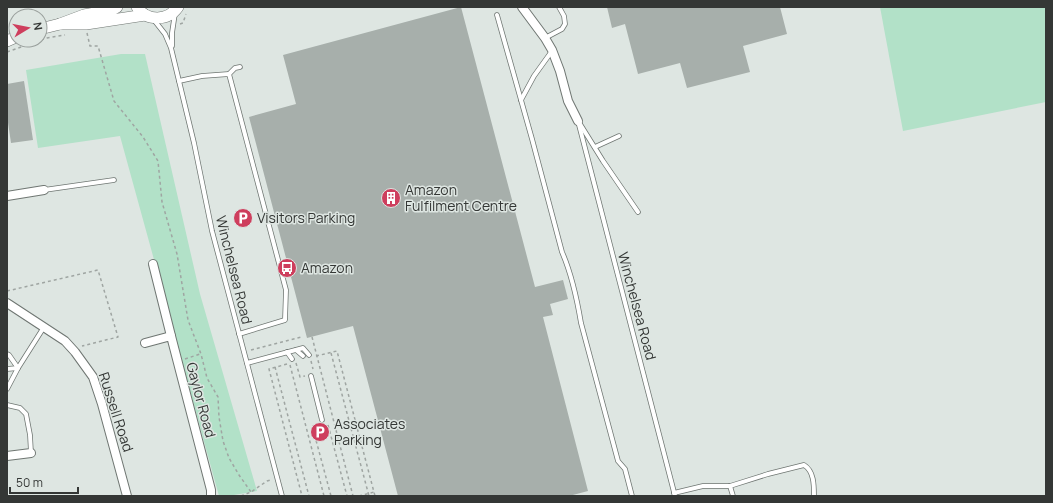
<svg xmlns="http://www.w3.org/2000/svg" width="1053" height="503" font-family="Manrope,sans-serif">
	<rect width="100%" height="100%" fill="#dee6e2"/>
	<!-- green -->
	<g fill="#b2e1c8">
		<polygon points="880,7 1046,7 1046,102 903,131"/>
		<polygon points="121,54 145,54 200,294 257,491 228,496 219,496 120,136 38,148 26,70"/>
	</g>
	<!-- building -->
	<g fill="#a7afab">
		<polygon points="461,7 535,287 563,280 568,299 550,304 553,315 543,317 588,491 569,496 398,496 353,326 307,338 249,117 296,104 283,55"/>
		<polygon points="607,7 780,7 787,34 743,46 750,72 687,88 680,63 638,74 625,24 612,28"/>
		<polygon points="24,81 33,140 11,143 7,116 7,84"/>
	</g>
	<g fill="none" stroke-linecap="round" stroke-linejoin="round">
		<defs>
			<g id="lane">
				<path d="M497,15L532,139L562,252C572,275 577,299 581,323L618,461L625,469L632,496"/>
				<polyline points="154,20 165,34 171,48 194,143 212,231 282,496"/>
				<polyline points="545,38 562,29 565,24 564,16 559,7"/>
				<polyline points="172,46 172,33 175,13"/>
				<polyline points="229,74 235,68 240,67"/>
				<polyline points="179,81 202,76 229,74 286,290 285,320 239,334"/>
				<polyline points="521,100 534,76 552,51"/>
				<polyline points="578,121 675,496"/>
				<polyline points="580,124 603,161 638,212"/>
				<polyline points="595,147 619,136"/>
				<polyline points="44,190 114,180"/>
				<polyline points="296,350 303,356"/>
				<polyline points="287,352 292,359"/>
				<polyline points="7,354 9,355 18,368 7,389"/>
				<polyline points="247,363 303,348 309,355"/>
				<polyline points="7,369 18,368 44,327"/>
				<polyline points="311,376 322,420"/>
				<polyline points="7,405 20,408 26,414 30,435 31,453"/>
				<polyline points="730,486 733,496"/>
				<path d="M674,493L703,486H730L768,474L804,465C814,471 814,485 814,496"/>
			</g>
			<g id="street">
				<polyline points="522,7 545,38 552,50 560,71 568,101 578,121"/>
				<polyline points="7,196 44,190"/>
				<polyline points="153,264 171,336"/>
				<polyline points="7,303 65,341 75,352 93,377 102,404 127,496"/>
				<polyline points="145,343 171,336 211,490 211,496"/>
				<polyline points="7,456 31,453"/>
			</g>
			<g id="secondary">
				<path d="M137,7C147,22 168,21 178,7"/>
				<polyline points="60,24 86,24 145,15"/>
				<polyline points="40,29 60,24 84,15 112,10 117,7"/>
				<polyline points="7,41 16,37"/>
			</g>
		</defs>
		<!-- lane casing -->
		<use href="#lane" stroke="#6f7672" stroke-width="5.5"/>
		<!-- street casing -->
		<use href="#street" stroke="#6f7672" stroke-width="10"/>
		<!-- secondary casing -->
		<use href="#secondary" stroke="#6f7672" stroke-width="12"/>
		<!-- path -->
		<g stroke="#9fa5a2" stroke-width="1.5" stroke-dasharray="3 3" stroke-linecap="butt">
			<polyline points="180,24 183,23 186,14"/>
			<polyline points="87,33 90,46 98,46 114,101 143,137 158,161 162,202 177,254 188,320 201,354 207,378 218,397 219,417 223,441 229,458 239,475 251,492"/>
			<polyline points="7,52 47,38 65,35"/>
			<polyline points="7,291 98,270 118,337 82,346"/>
			<polyline points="312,337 353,496"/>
			<polyline points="251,350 301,337"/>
			<polyline points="331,353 369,496"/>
			<polyline points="316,356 337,351 375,496"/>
			<polyline points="185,359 200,354"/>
			<polyline points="311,361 313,369"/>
			<polyline points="296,363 300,377 305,376"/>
			<polyline points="287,364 269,369 302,496"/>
			<polyline points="290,365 324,496"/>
			<polyline points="275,367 309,496"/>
			<polyline points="328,425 347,496"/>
			<polyline points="313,429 331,496"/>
			<polyline points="241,496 251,492 267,481 271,480"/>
			<polyline points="359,496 374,492"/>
		</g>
		<!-- lane -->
		<use href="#lane" stroke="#fff" stroke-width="4"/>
		<!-- street -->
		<use href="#street" stroke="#fff" stroke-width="8"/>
		<!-- secondary -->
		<use href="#secondary" stroke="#fff" stroke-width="11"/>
	</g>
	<!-- icons -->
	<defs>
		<symbol id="building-disc" viewBox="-11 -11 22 22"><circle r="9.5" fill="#ce3e5d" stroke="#dee6e2"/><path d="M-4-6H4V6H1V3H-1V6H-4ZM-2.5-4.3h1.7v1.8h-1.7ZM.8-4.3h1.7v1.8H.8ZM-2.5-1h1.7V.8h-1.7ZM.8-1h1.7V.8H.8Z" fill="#fff"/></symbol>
		<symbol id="parking-disc" viewBox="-11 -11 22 22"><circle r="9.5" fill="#ce3e5d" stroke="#dee6e2"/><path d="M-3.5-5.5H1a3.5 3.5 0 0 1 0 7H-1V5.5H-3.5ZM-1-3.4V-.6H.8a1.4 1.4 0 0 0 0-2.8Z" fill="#fff"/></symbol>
		<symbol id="bus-disc" viewBox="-11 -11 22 22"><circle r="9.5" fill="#ce3e5d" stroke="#dee6e2"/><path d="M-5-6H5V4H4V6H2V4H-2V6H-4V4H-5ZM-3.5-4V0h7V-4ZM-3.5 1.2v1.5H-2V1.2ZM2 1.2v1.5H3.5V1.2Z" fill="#fff"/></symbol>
	</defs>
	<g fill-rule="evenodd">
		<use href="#building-disc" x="380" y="187" width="22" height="22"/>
		<use href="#parking-disc" x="232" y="207" width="22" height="22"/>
		<use href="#bus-disc" x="276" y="257" width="22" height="22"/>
		<use href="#parking-disc" x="309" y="421" width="22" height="22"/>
	</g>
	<g text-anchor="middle" stroke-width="3" stroke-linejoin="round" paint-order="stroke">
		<!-- poi labels -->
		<g font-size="14" fill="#343735" stroke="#dee6e2" text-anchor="start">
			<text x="405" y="195">Amazon<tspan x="405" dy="16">Fulfilment Centre</tspan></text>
			<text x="257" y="223">Visitors Parking</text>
			<text x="301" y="273">Amazon</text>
			<text x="334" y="429">Associates<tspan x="334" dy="16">Parking</tspan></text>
		</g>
		<!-- street labels -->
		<g font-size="14" fill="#343735" stroke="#dee6e2">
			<text transform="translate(234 270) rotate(76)" y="5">Winchelsea Road</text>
			<text transform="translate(637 306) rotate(75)" y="5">Winchelsea Road</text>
			<text transform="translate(201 400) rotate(75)" y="5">Gaylor Road</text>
			<text transform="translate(116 412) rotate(72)" y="5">Russell Road</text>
		</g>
	</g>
	<!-- border -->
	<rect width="1053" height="503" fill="none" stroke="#343735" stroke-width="16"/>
	<!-- north arrow -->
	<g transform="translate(28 28) rotate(80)"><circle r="19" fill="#dee6e2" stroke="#9aa09d"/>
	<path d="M0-3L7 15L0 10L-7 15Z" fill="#ce3e5d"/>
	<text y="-6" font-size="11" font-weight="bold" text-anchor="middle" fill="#343735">N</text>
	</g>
	<!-- scale -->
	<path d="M10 487v6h68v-6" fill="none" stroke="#343735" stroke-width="2"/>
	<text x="16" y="487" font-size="12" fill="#343735" stroke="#dee6e2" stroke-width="3" paint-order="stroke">50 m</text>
</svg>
